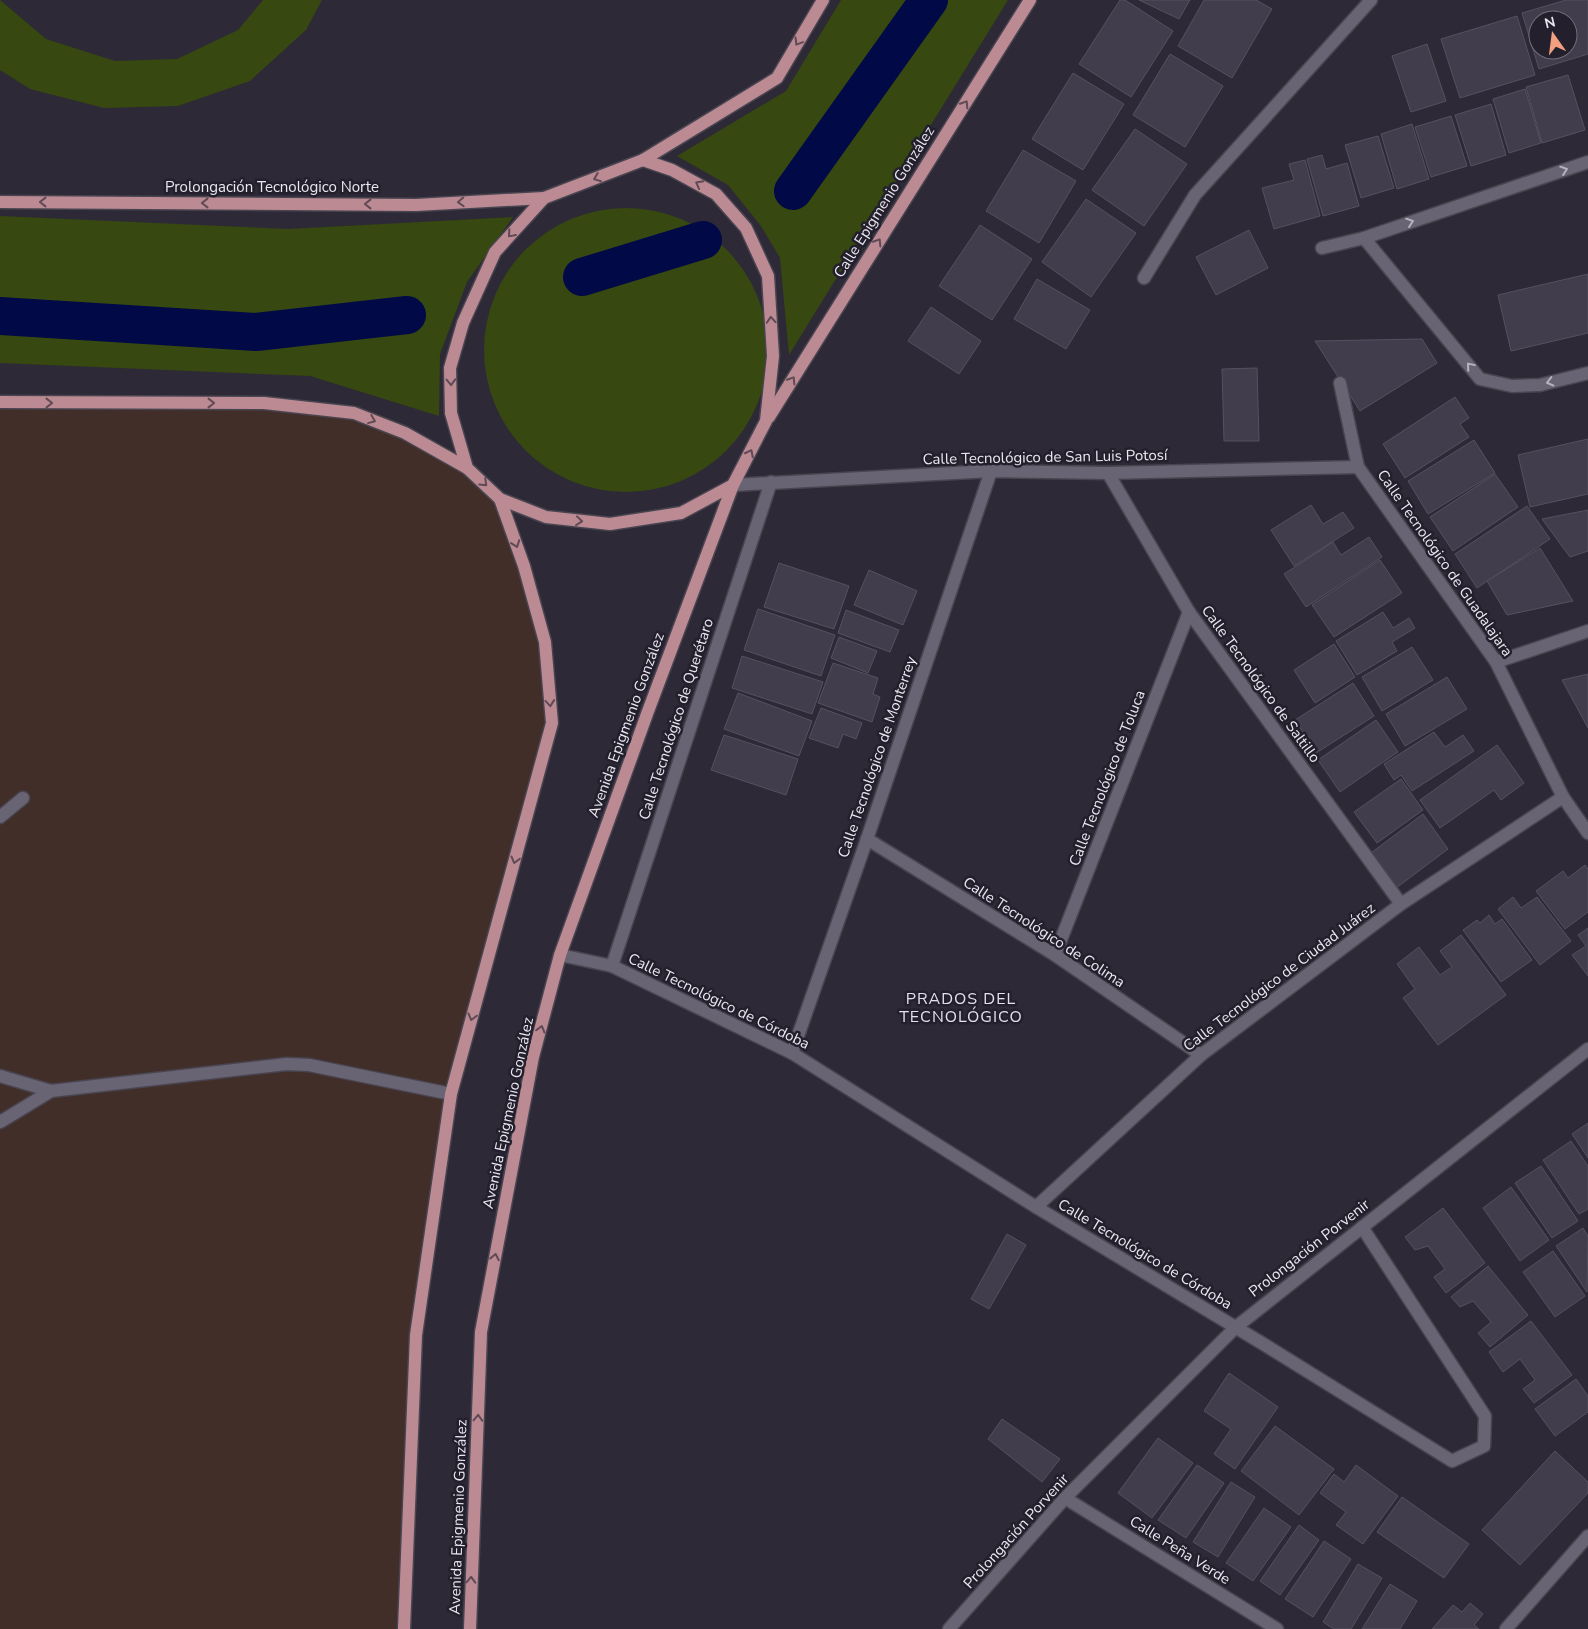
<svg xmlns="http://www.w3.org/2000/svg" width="1588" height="1629" font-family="'Nunito Sans',sans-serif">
	<rect width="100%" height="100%" fill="#2d2937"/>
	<!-- industrial -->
	<polygon fill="#412e29" points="0,402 264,403 354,413 467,468 500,499 545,642 552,723 451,1094 416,1335 404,1629 0,1629"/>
	<!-- green -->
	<g fill="#374810">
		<polygon points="0,0 46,39 115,61 177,59 238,30 263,0 322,0 306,30 250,81 178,106 104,108 30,89 0,70"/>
		<polygon points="841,0 1008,0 789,355 780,258 761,226 728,185 677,156 786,91"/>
		<circle cx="626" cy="350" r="142"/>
		<polygon points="0,216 288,229 513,217 467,282 440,354 439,416 310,376 0,363"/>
	</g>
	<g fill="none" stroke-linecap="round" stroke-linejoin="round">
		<!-- canal -->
		<g stroke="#010947" stroke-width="38">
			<polyline points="793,191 929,0"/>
			<polyline points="582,277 703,240"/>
			<polyline points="0,316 256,332 407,315"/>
		</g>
	</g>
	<!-- building -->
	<g fill="#423d4c" stroke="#555160" fill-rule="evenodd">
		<polygon points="1120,0 1125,0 1173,31 1131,97 1079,64"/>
		<polygon points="1139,0 1190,0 1179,19"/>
		<polygon points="1204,0 1256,0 1272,9 1232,78 1178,46"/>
		<path d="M1566,0H1588V54L1539,69L1522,13ZM1538,20H1568V50H1538Z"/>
		<polygon points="1517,16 1535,75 1460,98 1441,39"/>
		<polygon points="1427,44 1446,101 1411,112 1392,56"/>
		<polygon points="1170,54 1223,86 1185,147 1133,115"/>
		<polygon points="1073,73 1124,104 1083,170 1032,139"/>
		<polygon points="1568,75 1585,130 1542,143 1526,87"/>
		<polygon points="1525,89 1541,143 1509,153 1493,99"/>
		<polygon points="1491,104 1506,155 1471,166 1455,115"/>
		<polygon points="1451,116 1467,166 1431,177 1415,127"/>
		<polygon points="1412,124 1429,179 1397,189 1381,134"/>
		<polygon points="1135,129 1187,164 1144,226 1092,190"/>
		<polygon points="1378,136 1394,188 1361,198 1345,145"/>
		<polygon points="1023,150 1076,181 1039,243 986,211"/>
		<polygon points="1322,155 1326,169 1347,163 1359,206 1323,216 1307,159"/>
		<polygon points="1305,160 1320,216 1274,229 1262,188 1294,180 1289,164"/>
		<polygon points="1086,199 1136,233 1091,297 1042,262"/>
		<polygon points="980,225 1032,259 992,320 939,286"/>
		<polygon points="1249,230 1268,268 1216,295 1196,257"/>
		<polygon points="1588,274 1588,333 1511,351 1498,295"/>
		<polygon points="1037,279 1090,310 1066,349 1014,319"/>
		<polygon points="931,307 981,341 959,374 908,341"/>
		<polygon points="1422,339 1437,363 1360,411 1315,341"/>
		<polygon points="1257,368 1259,441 1224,441 1222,369"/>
		<polygon points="1455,397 1469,418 1460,424 1469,437 1405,478 1383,444"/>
		<polygon points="1588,439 1588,494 1530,507 1518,455"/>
		<polygon points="1474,440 1495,473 1428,514 1408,481"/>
		<polygon points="1495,474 1518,507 1453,551 1430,517"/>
		<polygon points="1311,505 1323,524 1343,512 1354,528 1294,566 1271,530"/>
		<polygon points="1527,506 1550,539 1477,588 1455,554"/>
		<polygon points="1588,510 1588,551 1570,557 1542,519"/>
		<polygon points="1369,537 1382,557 1306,607 1284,574 1333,542 1341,555"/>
		<polygon points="1540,548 1573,601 1507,615 1487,581"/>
		<polygon points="1380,560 1402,593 1334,637 1312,605"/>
		<polygon points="779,563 849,586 834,629 764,607"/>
		<polygon points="869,570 917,591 903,625 854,605"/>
		<polygon points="758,609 835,635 821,676 744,650"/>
		<polygon points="846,610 899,630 890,652 838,633"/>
		<polygon points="1383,612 1393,628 1409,618 1415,628 1392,642 1397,651 1357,675 1336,641"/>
		<polygon points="839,637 877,651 868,673 831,658"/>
		<polygon points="1334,644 1355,677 1315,703 1294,670"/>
		<polygon points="1412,647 1433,680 1382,711 1362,677"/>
		<polygon points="742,656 823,682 812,714 732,688"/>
		<polygon points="833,663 878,678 873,694 880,697 872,722 818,703"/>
		<polygon points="1588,674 1588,728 1562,680"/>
		<polygon points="1447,677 1467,709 1405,746 1386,714"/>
		<polygon points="1353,683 1374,716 1316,753 1295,720"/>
		<polygon points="738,693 812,721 799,756 724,729"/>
		<polygon points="821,708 862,723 856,739 843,734 838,748 809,738"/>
		<polygon points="1376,720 1398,752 1340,792 1318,760"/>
		<polygon points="1434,732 1445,747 1463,735 1474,751 1412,791 1401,775 1394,780 1384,764"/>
		<polygon points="724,735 798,759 786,795 711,770"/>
		<polygon points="1497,745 1524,783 1501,800 1494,790 1440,828 1420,800"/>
		<polygon points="1401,779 1423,810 1377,843 1354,812"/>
		<polygon points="1423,814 1448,849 1396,888 1371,853"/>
		<polygon points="1585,865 1588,869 1588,912 1565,929 1536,891 1563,871 1568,878"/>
		<polygon points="1513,897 1521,908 1537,897 1571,941 1540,965 1498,909"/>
		<polygon points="1489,915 1495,924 1502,919 1532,960 1501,982 1463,930 1477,920 1480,923"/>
		<polygon points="1588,928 1588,976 1572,955 1586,946 1578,935"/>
		<polygon points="1461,935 1506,995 1438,1045 1403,998 1415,989 1397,964 1419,947 1440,975 1452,967 1440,951"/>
		<polygon points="1588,1123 1588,1158 1572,1134"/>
		<polygon points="1571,1141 1588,1166 1588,1209 1579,1214 1543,1160"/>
		<polygon points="1541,1166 1578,1221 1552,1238 1515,1183"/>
		<polygon points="1511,1187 1549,1240 1520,1261 1483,1208"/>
		<polygon points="1443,1208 1485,1263 1446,1293 1434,1277 1445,1269 1428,1246 1415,1250 1405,1237"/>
		<polygon points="1583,1228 1588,1236 1587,1292 1556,1246"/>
		<polygon points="1007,1234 1026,1245 989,1309 971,1299"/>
		<polygon points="1553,1251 1585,1296 1555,1317 1523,1272"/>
		<polygon points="1488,1266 1528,1315 1490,1347 1478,1333 1491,1322 1473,1301 1460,1307 1451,1297"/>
		<polygon points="1531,1321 1572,1375 1534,1403 1523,1389 1535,1380 1520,1359 1503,1372 1489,1352"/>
		<polygon points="1229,1373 1278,1407 1235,1469 1214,1454 1231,1429 1204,1411"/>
		<polygon points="1576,1379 1588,1396 1588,1412 1555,1436 1535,1409"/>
		<polygon points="1002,1419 1060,1459 1042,1482 988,1439"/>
		<polygon points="1275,1426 1334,1469 1299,1515 1241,1471"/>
		<polygon points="1158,1438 1193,1463 1152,1518 1118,1493"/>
		<polygon points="1555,1451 1588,1482 1588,1493 1520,1565 1482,1530"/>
		<polygon points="1197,1465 1224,1483 1186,1538 1158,1520"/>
		<polygon points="1356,1465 1398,1496 1363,1544 1336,1525 1346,1512 1320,1493 1334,1474 1344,1482"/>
		<polygon points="1231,1482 1255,1497 1218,1557 1193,1542"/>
		<polygon points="1402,1497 1469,1544 1444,1578 1377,1532"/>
		<polygon points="1264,1508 1291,1527 1253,1581 1226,1563"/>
		<polygon points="1299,1525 1319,1540 1280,1595 1260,1581"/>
		<polygon points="1324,1541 1351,1559 1313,1617 1285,1599"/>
		<polygon points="1358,1564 1382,1578 1351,1629 1334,1629 1323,1622"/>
		<polygon points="1390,1584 1417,1601 1400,1629 1362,1629"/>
		<polygon points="1470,1603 1483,1614 1474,1625 1479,1629 1432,1629 1453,1605 1462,1612"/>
	</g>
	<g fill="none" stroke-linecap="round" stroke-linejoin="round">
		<defs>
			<g id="minor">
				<polyline points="1364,238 1480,379 1512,386 1540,385 1588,373"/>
				<polyline points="1322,248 1364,238 1588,162"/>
				<polyline points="1144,278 1195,195 1371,0"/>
				<polyline points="1340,383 1358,467 1496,662 1563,797 1588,833"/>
				<polyline points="1108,473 1189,612 1401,904"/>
				<polyline points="733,485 991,471 1108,473 1358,467"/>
				<polyline points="1496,662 1588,631"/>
				<polyline points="0,817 23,798"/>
				<polyline points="867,839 1055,955 1201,1055"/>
				<polyline points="560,955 612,966 792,1053 1036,1207 1265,1345 1452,1461 1484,1446 1485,1416 1362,1227"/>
				<polyline points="1055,955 1189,612"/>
				<polyline points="612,966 771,482"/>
				<polyline points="792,1053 867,839 991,471"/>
				<polyline points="0,1076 51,1091 287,1064 309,1065 451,1094"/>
				<polyline points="0,1122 51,1091"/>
				<polyline points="1036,1207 1201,1055 1401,904 1563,797"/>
				<polyline points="1065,1498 1277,1629"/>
				<polyline points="949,1629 1065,1498 1236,1327 1588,1049"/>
				<polyline points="1506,1629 1588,1536"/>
			</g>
			<g id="major">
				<polyline points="0,202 416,205 544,198"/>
				<polyline points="0,402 264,403 354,413 405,433 467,468"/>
				<polyline points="769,417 1030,0"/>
				<polyline points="733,485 681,513 610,524 546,517 500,499 467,468 451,413 450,368 463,323 495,252 544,198 643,160 777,78 823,0"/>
				<polyline points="404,1629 416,1335 451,1094 552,723 545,642 524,566 500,499"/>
				<polyline points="470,1629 481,1332 533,1057 560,955 647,714 733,485 766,421 773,356 768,276 746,228 716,194 672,170 643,160"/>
			</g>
		</defs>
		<!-- minor casing -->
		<use href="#minor" stroke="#494550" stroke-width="15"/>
		<!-- major casing -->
		<use href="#major" stroke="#494550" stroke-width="15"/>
		<!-- minor -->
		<use href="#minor" stroke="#696474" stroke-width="12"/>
		<!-- major -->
		<use href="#major" stroke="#bc8a93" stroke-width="12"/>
	</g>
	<!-- one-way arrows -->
	<defs><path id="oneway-chevron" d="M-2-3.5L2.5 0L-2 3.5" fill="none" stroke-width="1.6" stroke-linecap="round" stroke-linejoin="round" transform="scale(1.25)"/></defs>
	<g stroke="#604a55">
		<use href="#oneway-chevron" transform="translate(798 42) rotate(121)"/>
		<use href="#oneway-chevron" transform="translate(965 104) rotate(-58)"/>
		<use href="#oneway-chevron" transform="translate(597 178) rotate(159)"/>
		<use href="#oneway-chevron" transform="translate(699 184) rotate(-152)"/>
		<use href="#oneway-chevron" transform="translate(43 202) rotate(-180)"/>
		<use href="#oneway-chevron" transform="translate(461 202) rotate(177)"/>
		<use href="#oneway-chevron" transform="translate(205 203) rotate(-180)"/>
		<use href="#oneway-chevron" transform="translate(368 204) rotate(-180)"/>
		<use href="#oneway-chevron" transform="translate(511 234) rotate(131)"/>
		<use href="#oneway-chevron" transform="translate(878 242) rotate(-58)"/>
		<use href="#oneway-chevron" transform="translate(771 320) rotate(-94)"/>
		<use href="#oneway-chevron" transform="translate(792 380) rotate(-58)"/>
		<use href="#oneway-chevron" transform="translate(451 382) rotate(88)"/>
		<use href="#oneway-chevron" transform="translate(49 403)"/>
		<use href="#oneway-chevron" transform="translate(211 403)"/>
		<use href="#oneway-chevron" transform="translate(372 420) rotate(22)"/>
		<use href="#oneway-chevron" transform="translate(750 453) rotate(-63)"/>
		<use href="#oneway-chevron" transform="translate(484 483) rotate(44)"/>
		<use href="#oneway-chevron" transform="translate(579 521) rotate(6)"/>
		<use href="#oneway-chevron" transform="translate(516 544) rotate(70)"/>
		<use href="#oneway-chevron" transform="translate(550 703) rotate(85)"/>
		<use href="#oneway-chevron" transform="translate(515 860) rotate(105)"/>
		<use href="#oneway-chevron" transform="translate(472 1017) rotate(105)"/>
		<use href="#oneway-chevron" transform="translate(541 1029) rotate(-75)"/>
		<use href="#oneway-chevron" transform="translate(495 1257) rotate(-79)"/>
		<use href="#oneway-chevron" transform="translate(478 1418) rotate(-88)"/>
		<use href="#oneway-chevron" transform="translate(471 1580) rotate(-88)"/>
	</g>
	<g stroke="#b6b3be">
		<use href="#oneway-chevron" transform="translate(1564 170) rotate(-19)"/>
		<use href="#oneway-chevron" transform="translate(1410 222) rotate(-19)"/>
		<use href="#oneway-chevron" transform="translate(1470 366) rotate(-130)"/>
		<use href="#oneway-chevron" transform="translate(1550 382) rotate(166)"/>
	</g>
	<g text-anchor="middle" stroke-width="5" stroke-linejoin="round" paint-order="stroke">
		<!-- street labels -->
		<g font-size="15" fill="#e9e7f0" stroke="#231f2c">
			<text x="272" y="192">Prolongación Tecnológico Norte</text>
			<text transform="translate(884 202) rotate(-58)" y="5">Calle Epigmenio González</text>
			<text transform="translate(1045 457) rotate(-1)" y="5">Calle Tecnológico de San Luis Potosí</text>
			<text transform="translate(1445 563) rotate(55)" y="5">Calle Tecnológico de Guadalajara</text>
			<text transform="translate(1261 684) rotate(54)" y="5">Calle Tecnológico de Saltillo</text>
			<text transform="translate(676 719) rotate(-72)" y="5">Calle Tecnológico de Querétaro</text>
			<text transform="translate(626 725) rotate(-70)" y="5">Avenida Epigmenio González</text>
			<text transform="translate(877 757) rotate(-71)" y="5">Calle Tecnológico de Monterrey</text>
			<text transform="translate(1107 778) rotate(-69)" y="5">Calle Tecnológico de Toluca</text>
			<text transform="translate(1044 932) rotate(33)" y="5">Calle Tecnológico de Colima</text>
			<text transform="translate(1279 977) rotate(-37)" y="5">Calle Tecnológico de Ciudad Juárez</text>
			<text transform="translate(719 1001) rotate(26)" y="5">Calle Tecnológico de Córdoba</text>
			<text transform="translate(508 1113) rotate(-78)" y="5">Avenida Epigmenio González</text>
			<text transform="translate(1309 1248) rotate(-38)" y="5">Prolongación Porvenir</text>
			<text transform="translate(1145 1254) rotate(31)" y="5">Calle Tecnológico de Córdoba</text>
			<text transform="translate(458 1517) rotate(-88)" y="5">Avenida Epigmenio González</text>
			<text transform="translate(1016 1531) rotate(-48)" y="5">Prolongación Porvenir</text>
			<text transform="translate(1180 1550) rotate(32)" y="5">Calle Peña Verde</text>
		</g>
		<!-- neighbourhood labels -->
		<g font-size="16" letter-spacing="1" fill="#e3def0" stroke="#231f2c">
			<text x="961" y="1004">PRADOS DEL<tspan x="961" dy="18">TECNOLÓGICO</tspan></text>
		</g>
	</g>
	<!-- north arrow -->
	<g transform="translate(1553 35) rotate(346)"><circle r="24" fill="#231f2c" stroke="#726f7a"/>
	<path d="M0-4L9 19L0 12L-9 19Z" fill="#f2a080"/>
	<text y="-8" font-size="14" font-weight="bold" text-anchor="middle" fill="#e9e7f0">N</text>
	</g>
</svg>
